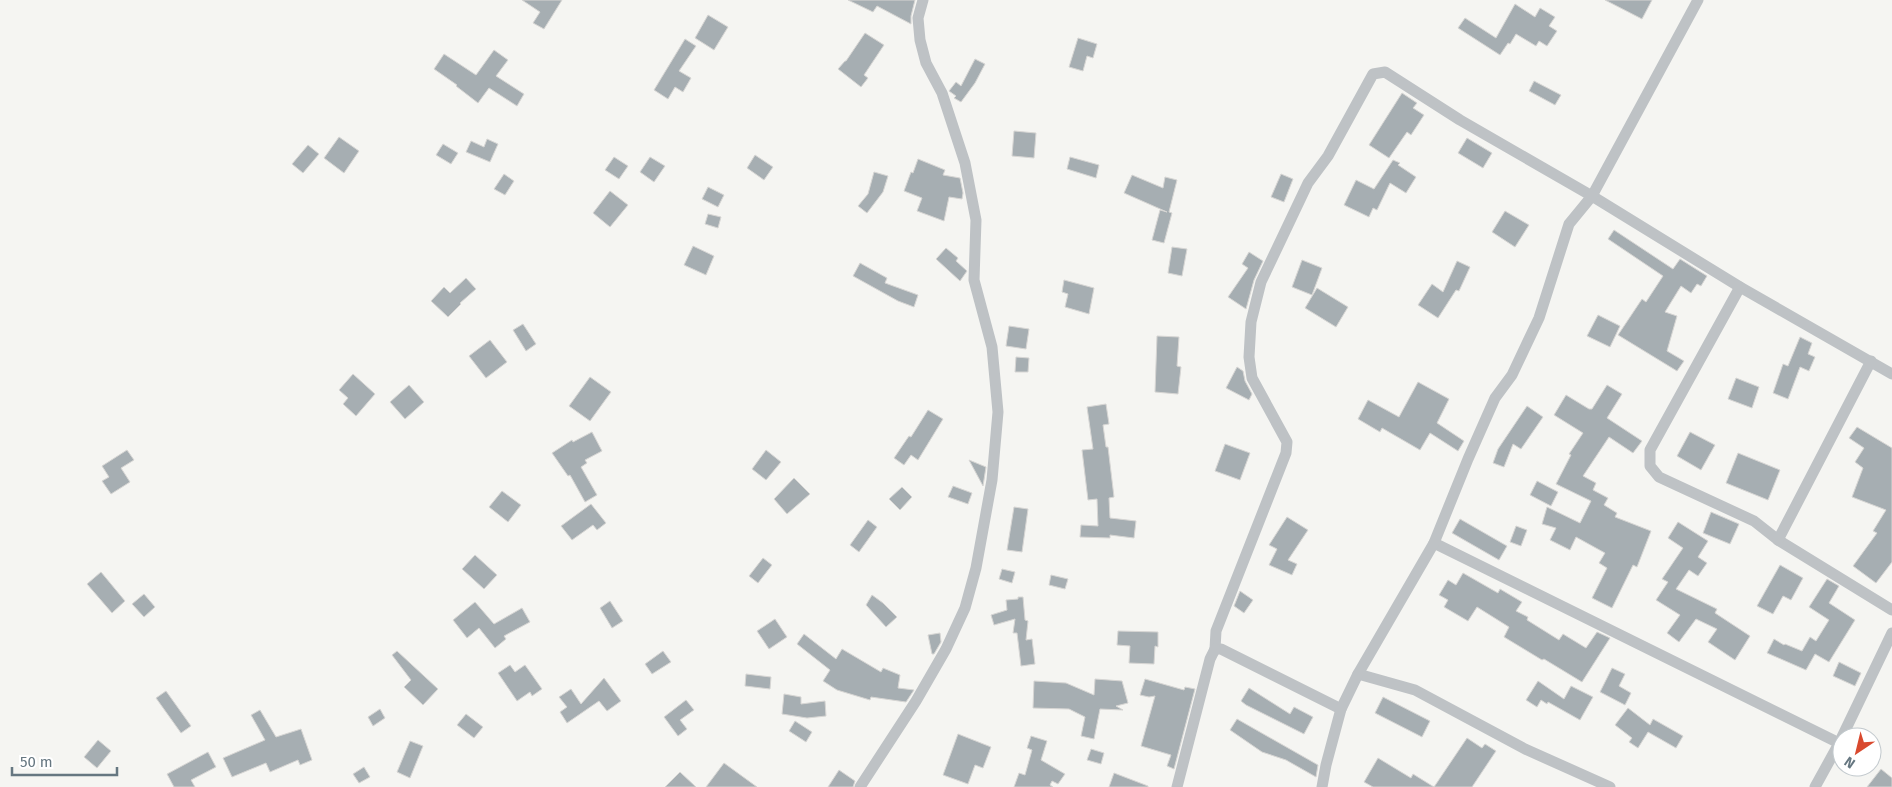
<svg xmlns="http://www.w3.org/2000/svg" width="1892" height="787" font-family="'Fira Sans',sans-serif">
	<rect width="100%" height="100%" fill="#f5f5f2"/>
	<!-- building -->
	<g fill="#a6aeb2" stroke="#d7d6d4">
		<polygon points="522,0 562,0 544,29 533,23 540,12"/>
		<polygon points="848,0 915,0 911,16 911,24 877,6 873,12"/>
		<polygon points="1605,0 1652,0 1642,19"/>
		<polygon points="1515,4 1535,17 1540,8 1555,17 1549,26 1557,31 1547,46 1539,41 1536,46 1516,34 1510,44 1508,43 1500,55 1458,28 1465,18 1496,38"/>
		<polygon points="708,15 728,27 714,50 695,38"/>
		<polygon points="865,33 884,45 864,75 868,78 861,87 838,69 845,61 846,61"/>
		<polygon points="1078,38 1097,44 1093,58 1087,56 1083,71 1069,67"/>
		<polygon points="685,39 696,46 679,71 691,78 683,92 675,87 668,99 654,90"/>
		<polygon points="494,50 508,60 496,76 524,94 517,106 489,88 478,103 456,86 457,85 434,69 444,54 476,75"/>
		<polygon points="975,59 985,64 975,83 961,102 954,98 956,96 949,91 956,82 961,86"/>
		<polygon points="1534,81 1561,95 1555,105 1529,91"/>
		<polygon points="1402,93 1417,103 1413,108 1424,115 1411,135 1407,132 1389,158 1369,145"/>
		<polygon points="1014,131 1036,133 1034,158 1012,156"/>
		<polygon points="339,137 359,151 344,173 324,158"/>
		<polygon points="1467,138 1492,153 1483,168 1458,153"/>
		<polygon points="487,139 498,144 490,162 466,152 471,141 484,147"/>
		<polygon points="443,144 458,153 451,164 436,155"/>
		<polygon points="308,145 319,154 303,173 292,164"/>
		<polygon points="755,155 773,167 764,180 747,168"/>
		<polygon points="614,157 628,166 619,179 605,170"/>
		<polygon points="650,157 665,166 654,182 640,172"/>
		<polygon points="1070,157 1099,165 1096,178 1067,169"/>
		<polygon points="918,159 945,170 943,175 960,178 963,193 962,199 949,197 944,221 917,211 922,198 904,191 911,172 913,173"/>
		<polygon points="1393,160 1400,163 1398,165 1416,177 1406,193 1390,183 1377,210 1373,208 1369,217 1344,205 1356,180 1374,189"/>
		<polygon points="874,172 888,176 883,192 867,213 858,206 868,194"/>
		<polygon points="504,174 514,181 505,195 494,189"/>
		<polygon points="1281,174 1293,179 1284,202 1271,197"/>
		<polygon points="1132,175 1163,188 1165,177 1177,180 1169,212 1172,213 1164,243 1152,240 1160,210 1167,212 1124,193"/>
		<polygon points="708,187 724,195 718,207 702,199"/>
		<polygon points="610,191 628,205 610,227 593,213"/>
		<polygon points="1505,211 1529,225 1515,247 1492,232"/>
		<polygon points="708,214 721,217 718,228 705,224"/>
		<polygon points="1614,230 1673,269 1680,259 1707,276 1701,286 1697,284 1691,293 1681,286 1665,312 1677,316 1667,351 1684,361 1677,371 1618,335 1642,299 1646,302 1663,276 1608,239"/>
		<polygon points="693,246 714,256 706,275 684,265"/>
		<polygon points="1172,247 1187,249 1182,276 1168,273"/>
		<polygon points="946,248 958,258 956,261 967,271 960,281 936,259"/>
		<polygon points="1249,252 1263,261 1254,280 1246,309 1228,297 1248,268 1242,264"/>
		<polygon points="1302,260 1322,268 1312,295 1292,287"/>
		<polygon points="1457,261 1470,267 1459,291 1456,290 1438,318 1418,305 1432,284 1443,292"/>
		<polygon points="860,263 887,278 885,283 918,295 914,307 898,301 853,276"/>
		<polygon points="466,278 476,289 460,303 461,304 448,317 431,301 444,287 450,293"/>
		<polygon points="1064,280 1094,288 1089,314 1065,307 1068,294 1062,292"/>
		<polygon points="1317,288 1348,307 1336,327 1305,308"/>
		<polygon points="1598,315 1620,326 1610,347 1587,336"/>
		<polygon points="523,324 536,344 526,351 513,330"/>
		<polygon points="1009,326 1029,329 1026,349 1006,346"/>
		<polygon points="1157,336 1179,337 1177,366 1181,367 1178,394 1155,392"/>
		<polygon points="1800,337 1812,343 1808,354 1815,357 1809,371 1800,367 1788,399 1773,393 1783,364 1788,366"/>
		<polygon points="490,340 507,362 486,378 469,356"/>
		<polygon points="1016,357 1029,358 1028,372 1015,372"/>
		<polygon points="1237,367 1243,371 1245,381 1252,394 1249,400 1226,388"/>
		<polygon points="353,374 375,394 356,416 343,404 348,398 339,390"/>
		<polygon points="590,377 611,392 590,421 569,406"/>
		<polygon points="1736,378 1759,387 1752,408 1728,399"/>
		<polygon points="1418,382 1449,399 1437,423 1464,441 1458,451 1430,433 1420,450 1382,428 1380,432 1358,419 1368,400 1399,417"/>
		<polygon points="409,385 424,402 405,419 390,402"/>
		<polygon points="1607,385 1622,394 1607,418 1642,441 1633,453 1609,437 1583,476 1596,483 1593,490 1608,498 1604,505 1617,513 1615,517 1651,531 1637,567 1633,565 1612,608 1592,598 1607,568 1599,563 1605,553 1576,537 1570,550 1550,540 1556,528 1542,524 1547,507 1580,523 1591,501 1556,484 1571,455 1569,454 1583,433 1554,415 1566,395 1589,409 1592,409"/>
		<polygon points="1106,404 1109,424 1103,425 1106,447 1108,447 1114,497 1109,498 1110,518 1136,521 1134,538 1110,535 1110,538 1080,537 1081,525 1098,526 1097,499 1088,500 1082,450 1093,449 1087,407"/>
		<polygon points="1527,406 1543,417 1521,449 1513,444 1504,467 1493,463 1498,449"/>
		<polygon points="928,410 943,419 918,460 911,455 904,465 894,458 909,436 911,437"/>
		<polygon points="1857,427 1892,448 1892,562 1876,583 1853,566 1877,533 1873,531 1886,510 1852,497 1863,468 1855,462 1864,448 1849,438"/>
		<polygon points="592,432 602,451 585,460 587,463 581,467 597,495 585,502 570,475 568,476 552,453 572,440 573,442"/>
		<polygon points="1690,432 1715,445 1701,470 1677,456"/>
		<polygon points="1225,444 1250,453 1240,480 1215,471"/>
		<polygon points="127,450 134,460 121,468 130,482 111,494 102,481 109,477 102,466"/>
		<polygon points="766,450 781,462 766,480 752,469"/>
		<polygon points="1738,453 1780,470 1768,500 1726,483"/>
		<polygon points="969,460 986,467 983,486"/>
		<polygon points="794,478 810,494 787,514 774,499"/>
		<polygon points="1537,481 1558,492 1551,506 1530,495"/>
		<polygon points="953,486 972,493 968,504 948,497"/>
		<polygon points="902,487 912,497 900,510 889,499"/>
		<polygon points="502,491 521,505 508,522 489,507"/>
		<polygon points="591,504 606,523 597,530 593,525 572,540 561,526"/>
		<polygon points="1014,507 1028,509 1022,552 1007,550"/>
		<polygon points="1711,512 1739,524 1730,544 1703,533"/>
		<polygon points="1287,517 1308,530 1288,560 1297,564 1292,575 1269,565 1277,549 1269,545"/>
		<polygon points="1460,519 1507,546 1499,560 1452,533"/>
		<polygon points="868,520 877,527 859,552 850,545"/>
		<polygon points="1678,522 1708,541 1698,557 1707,563 1698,576 1689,570 1676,589 1717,609 1715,613 1750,636 1735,660 1708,642 1717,629 1696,619 1679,642 1667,633 1680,615 1656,600 1668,582 1662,579 1683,548 1668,538"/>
		<polygon points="1516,526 1527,530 1521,546 1510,542"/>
		<polygon points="475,555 497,575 484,589 462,569"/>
		<polygon points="763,558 772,565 758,583 749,576"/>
		<polygon points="1780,565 1803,578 1791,600 1783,596 1773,614 1757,606"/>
		<polygon points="1002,569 1015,572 1012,583 999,579"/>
		<polygon points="101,572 125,601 112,613 87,584"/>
		<polygon points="1463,573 1498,593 1500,589 1522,602 1516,611 1528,617 1527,620 1559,640 1563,634 1586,648 1597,632 1610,638 1582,682 1544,659 1542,660 1504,637 1509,627 1477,607 1468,621 1444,607 1448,600 1439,595 1448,580 1456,585"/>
		<polygon points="1051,575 1068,579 1065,589 1049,585"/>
		<polygon points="1827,579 1839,586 1829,603 1855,620 1829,662 1815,654 1806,670 1767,653 1774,639 1784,645 1785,644 1802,651 1810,637 1816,641 1829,620 1809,607"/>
		<polygon points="1240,591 1253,600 1244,613 1234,606"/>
		<polygon points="144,594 155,607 144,617 132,604"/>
		<polygon points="872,595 883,603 897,617 886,627 866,605"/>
		<polygon points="1018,597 1023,597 1025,620 1028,621 1026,640 1032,639 1035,664 1021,666 1017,633 1013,633 1015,619 994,625 991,615 1007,610 1006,600 1018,599"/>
		<polygon points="610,601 623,621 612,628 600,608"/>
		<polygon points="475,602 494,624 522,608 530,622 504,636 506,639 495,648 479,628 467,638 453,620"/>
		<polygon points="775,619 787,637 769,649 757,631"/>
		<polygon points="1118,631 1158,632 1158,647 1155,646 1154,664 1129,663 1130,646 1117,645"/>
		<polygon points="940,633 941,642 934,654 932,654 928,635"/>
		<polygon points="804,634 836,659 842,649 881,672 883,668 900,675 898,688 914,690 906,702 871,697 870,700 837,690 823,681 830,670 797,644"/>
		<polygon points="397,651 438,689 423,705 404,687 411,680 392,655"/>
		<polygon points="663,651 671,662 652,674 645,664"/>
		<polygon points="1839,662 1861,673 1855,686 1833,676"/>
		<polygon points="510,665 515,672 525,665 542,689 532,696 530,692 517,701 498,673"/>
		<polygon points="1612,668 1625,674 1619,686 1631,693 1625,705 1600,692"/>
		<polygon points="746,674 771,677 770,689 745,686"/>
		<polygon points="604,678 621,701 607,711 599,701 567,723 560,712 567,707 559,697 571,689 581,704"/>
		<polygon points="1095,679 1122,681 1128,703 1116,706 1123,710 1100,709 1094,739 1081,736 1085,717 1069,709 1033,708 1034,681 1066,683 1094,695"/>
		<polygon points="1145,679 1184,690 1185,687 1195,689 1174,769 1167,766 1171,755 1141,746 1155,696 1149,697 1140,695"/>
		<polygon points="1538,681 1564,699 1571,686 1593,697 1580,720 1548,702 1547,704 1541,700 1537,707 1526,700"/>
		<polygon points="1249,688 1290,714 1294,707 1313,717 1304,734 1246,705 1241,701"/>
		<polygon points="166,691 191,726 181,733 156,698"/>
		<polygon points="784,694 801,697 801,704 825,701 826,716 807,718 782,714"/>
		<polygon points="1383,697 1430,721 1422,737 1375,713"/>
		<polygon points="686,700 694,710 680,720 687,729 678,736 664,717"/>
		<polygon points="1628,708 1650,725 1653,719 1683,736 1676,748 1648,732 1638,748 1629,742 1632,738 1615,725"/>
		<polygon points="380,709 385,718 373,726 368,717"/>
		<polygon points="260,710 276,737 301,729 312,760 300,765 298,760 270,772 266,763 232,777 223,758 265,740 251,715"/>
		<polygon points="466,714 483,727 474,738 457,725"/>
		<polygon points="1237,719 1318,765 1316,777 1286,760 1262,752 1230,730"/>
		<polygon points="795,721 812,732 806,742 789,731"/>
		<polygon points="958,734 991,747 983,768 975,765 968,784 943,775"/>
		<polygon points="1031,736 1047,741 1041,760 1065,774 1058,784 1052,781 1050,785 1053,787 1014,787 1019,773 1025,775 1032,750 1027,748"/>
		<polygon points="1467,738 1482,748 1485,744 1496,751 1472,787 1373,787 1364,782 1378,758 1411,778 1413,774 1434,787"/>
		<polygon points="98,740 111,751 97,768 84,757"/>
		<polygon points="410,741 423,746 410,778 397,772"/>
		<polygon points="1091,749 1104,753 1101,764 1087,760"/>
		<polygon points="208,752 216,767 191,780 195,787 174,787 167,774"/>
		<polygon points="724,763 757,787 706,787"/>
		<polygon points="364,767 370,777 359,783 353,774"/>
		<polygon points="1881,769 1892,778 1892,787 1867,787"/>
		<polygon points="839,770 855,781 853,787 828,787"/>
		<polygon points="680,772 696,787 665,787"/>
		<polygon points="1114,773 1148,786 1148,787 1109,787"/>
	</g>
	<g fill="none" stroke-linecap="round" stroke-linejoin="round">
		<!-- minor -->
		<g stroke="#bec2c5" stroke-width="11">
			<polyline points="1740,287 1650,450 1650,466 1659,477 1754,521 1778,540 1892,610"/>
			<polyline points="1778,540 1871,361"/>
			<polyline points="1434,543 1839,743"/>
			<polyline points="1358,674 1415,690 1525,749 1610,787"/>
			<polyline points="1341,709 1221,649 1215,649 1216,631 1286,453 1287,442 1252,378 1249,357 1251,322 1261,282 1308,183 1328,156 1373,74 1385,72 1460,120 1592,196 1740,287 1892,374"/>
			<polyline points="1842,737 1892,633"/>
			<polyline points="860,787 916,701 946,649 965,608 976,568 992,480 998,412 992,347 974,280 976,220 965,163 942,93 926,63 920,40 918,18 923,0"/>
			<polyline points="1177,787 1210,659 1215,649"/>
			<polyline points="1322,787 1326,765 1341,709 1358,674 1434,543 1468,459 1495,398 1512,375 1539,318 1569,224 1592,196 1698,0"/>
			<polyline points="1815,787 1842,738"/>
		</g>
	</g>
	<!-- north arrow -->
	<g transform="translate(1857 752) rotate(215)"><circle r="24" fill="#ffffff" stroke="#c2c9cd"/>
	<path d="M0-4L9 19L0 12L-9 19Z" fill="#d9492e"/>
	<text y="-8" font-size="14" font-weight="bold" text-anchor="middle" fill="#667781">N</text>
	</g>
	<!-- scale -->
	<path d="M12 767v8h105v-8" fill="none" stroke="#667781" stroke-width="2.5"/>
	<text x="20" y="767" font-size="15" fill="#667781" stroke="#ffffff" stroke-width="4" paint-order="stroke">50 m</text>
</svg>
